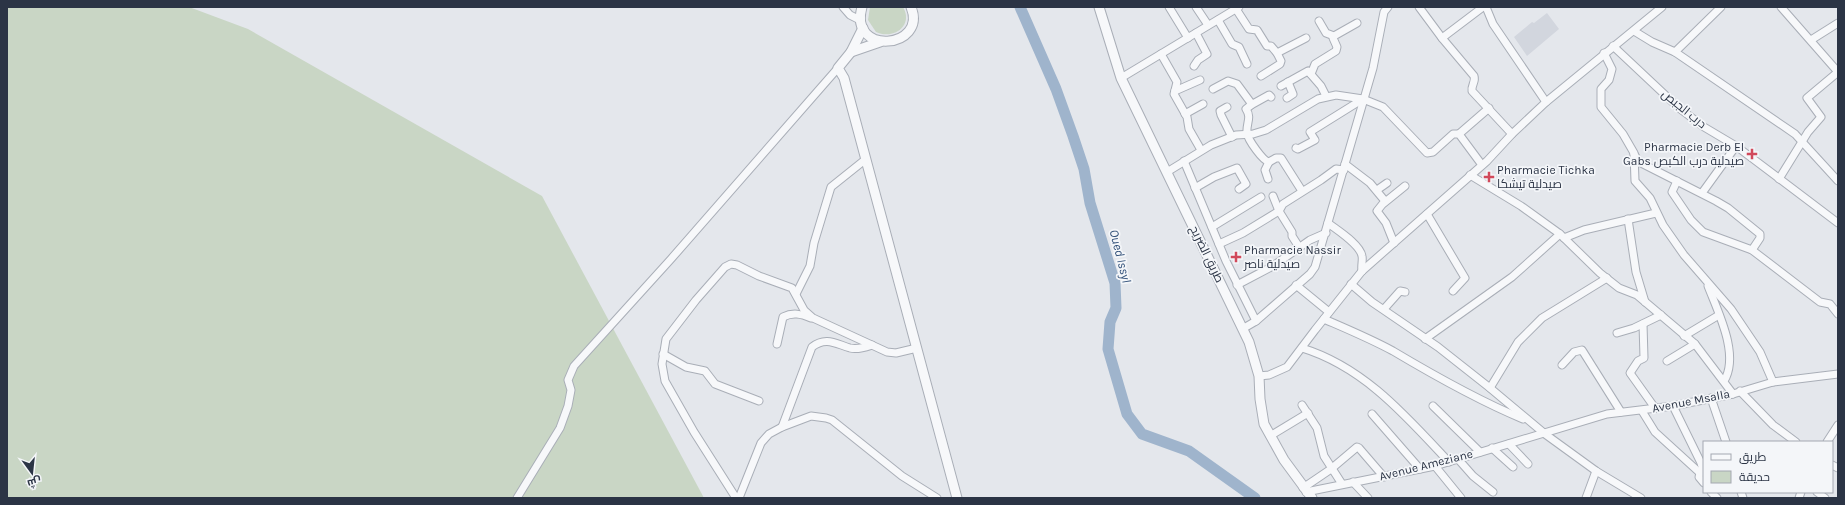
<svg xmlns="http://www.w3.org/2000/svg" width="1845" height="505" font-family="Karla,Cairo,sans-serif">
	<rect width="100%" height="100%" fill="#e4e7ec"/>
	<!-- built -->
	<polygon fill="#d2d6de" points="1547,13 1559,29 1527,56 1514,37 1532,22 1534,23"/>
	<!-- green -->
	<g fill="#c9d6c5">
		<polygon points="7,7 189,7 248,29 542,196 704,498 7,498"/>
		<path d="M870,7H903C914,26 893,40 876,32L868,20Z"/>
	</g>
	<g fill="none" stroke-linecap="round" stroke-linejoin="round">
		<!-- river -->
		<polyline stroke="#9fb4cc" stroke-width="11" points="1020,7 1056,89 1073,136 1084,169 1090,203 1115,283 1116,308 1110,322 1108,349 1127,414 1142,434 1189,451 1255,498"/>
		<defs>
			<g id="minor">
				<polyline points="843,7 850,15 860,20"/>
				<polyline points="1169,7 1188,38"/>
				<polyline points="1196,7 1208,25"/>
				<path d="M1419,7L1442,38L1474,76C1476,82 1471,85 1472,91L1512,134"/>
				<polyline points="1486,7 1493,24 1546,102"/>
				<polyline points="1781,7 1838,72"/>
				<polyline points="1236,9 1249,29 1257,30 1267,46 1271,46 1277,53 1306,38"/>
				<polyline points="1218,20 1232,44 1239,47 1247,64"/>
				<polyline points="1319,21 1326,33 1334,36"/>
				<polyline points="1634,31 1652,42 1675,52 1795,134 1838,181"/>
				<polyline points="1442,38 1483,7"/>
				<polyline points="1811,40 1838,23"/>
				<polyline points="1613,46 1679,108 1704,127 1736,146 1838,223"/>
				<polyline points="1675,52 1721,7"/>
				<polyline points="1604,53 1612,69 1609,80 1601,89 1601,107 1623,134 1634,153 1635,181 1650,198 1663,225 1684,255 1731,309 1760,352 1773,382"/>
				<polyline points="1161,54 1177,82 1174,94 1187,117 1189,129 1201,150"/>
				<polyline points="1194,66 1198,60 1207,54 1196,33"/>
				<polyline points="1311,74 1315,64 1336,51 1337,47 1333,38 1334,36 1357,23"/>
				<polyline points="1261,76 1280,64 1281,61 1277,53"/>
				<polyline points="1121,78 1239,7"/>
				<polyline points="1281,86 1308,71 1321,86 1326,96"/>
				<path d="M1213,89L1228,81L1237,84L1251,103V105L1246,109C1252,118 1246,123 1247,133C1248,140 1263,161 1269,162L1276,158H1281L1302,191"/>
				<polyline points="1175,91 1200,80"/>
				<polyline points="1287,98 1293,94 1288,82"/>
				<polyline points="1251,105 1269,95 1271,97"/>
				<polyline points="1227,107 1220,111 1221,115 1232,137"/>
				<polyline points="1185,114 1203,104"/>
				<polyline points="1459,134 1489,108"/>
				<polyline points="1296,148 1298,149 1315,140 1310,132 1363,99"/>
				<polyline points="1634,154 1639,162 1716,201 1728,208 1760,234 1760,238 1752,250"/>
				<polyline points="1184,161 1226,261 1256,321"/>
				<polyline points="1345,164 1370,183 1385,201 1377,211 1386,223 1394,243"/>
				<polyline points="1167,172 1211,145 1236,135 1253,134 1266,130 1318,99 1336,95 1363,99 1383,107 1427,153 1433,152 1453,134 1459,134 1482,165"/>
				<polyline points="1470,175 1521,206 1560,234 1600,273 1619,288 1637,295 1695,344 1733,394"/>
				<polyline points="1268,179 1265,170 1269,162"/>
				<polyline points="1779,179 1808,132 1821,117 1807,98 1838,72"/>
				<polyline points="1677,181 1672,192 1691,220 1703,232 1752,250 1820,302 1830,304 1838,314"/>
				<polyline points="1195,188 1214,177 1237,168 1246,184 1239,189"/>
				<polyline points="1377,190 1387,183"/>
				<polyline points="1702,193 1736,146"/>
				<polyline points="1273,196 1279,211 1292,232 1292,236 1299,247"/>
				<polyline points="1384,203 1405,186"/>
				<polyline points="1427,214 1465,278 1453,291"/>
				<polyline points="1628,219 1636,272 1645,302"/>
				<path d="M1328,223C1337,230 1360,244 1362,256C1363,260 1361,266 1362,271"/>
				<polyline points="1212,227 1261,197"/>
				<polyline points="1564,238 1584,230 1656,213"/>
				<polyline points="1219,244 1243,233 1279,211 1283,204 1321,180 1336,169 1344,170"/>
				<polyline points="1351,284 1372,302 1438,347 1490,388 1545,434 1596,471 1641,498"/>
				<polyline points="1237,285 1273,266 1310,240 1326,233"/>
				<polyline points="1296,285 1329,312"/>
				<path d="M1708,286C1718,312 1740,355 1724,381"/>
				<polyline points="796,294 810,266 814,243 831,187 866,159"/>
				<polyline points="1384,309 1400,291 1405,292"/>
				<path d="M1324,319C1347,329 1371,339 1393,351C1435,376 1477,400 1523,419"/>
				<polyline points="1643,324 1644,358 1638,361 1630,373 1655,408"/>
				<polyline points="1244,328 1256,321 1310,274 1315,267 1373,68 1384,12 1388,7"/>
				<polyline points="1617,333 1634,328 1661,315"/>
				<polyline points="1684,336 1719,315"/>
				<polyline points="1425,339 1512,277 1560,234"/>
				<path d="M777,344L783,317C793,312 801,314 811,318"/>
				<path d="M1302,348C1364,367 1406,416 1449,462"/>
				<polyline points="663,354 686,367 705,371 715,384 759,401"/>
				<polyline points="1667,361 1695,344"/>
				<polyline points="1562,365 1574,352 1582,350 1621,412"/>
				<polyline points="1259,376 1269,375 1287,367 1315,330 1362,271 1487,161 1512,134 1546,102 1662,7"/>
				<polyline points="1490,388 1518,342 1542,318 1607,278"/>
				<polyline points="1740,391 1773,425 1796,442"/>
				<polyline points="1711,398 1726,442"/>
				<polyline points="1302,405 1317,428 1324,456 1342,484"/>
				<polyline points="1433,406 1480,452"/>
				<polyline points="1673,406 1701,463 1703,470 1700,473"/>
				<polyline points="1642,411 1655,432 1700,473 1699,477 1704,483"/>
				<polyline points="1372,414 1420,469"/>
				<path d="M782,427L812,347C826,336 836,344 850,348C858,350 866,347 872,345"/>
				<polyline points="1270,436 1308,413"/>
				<polyline points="1827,442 1838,425"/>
				<polyline points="1509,444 1528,464"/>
				<polyline points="1492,448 1513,467"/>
				<polyline points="1458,459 1473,476 1493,492"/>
				<polyline points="1832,465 1838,468"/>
				<polyline points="1435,466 1461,498"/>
				<polyline points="1353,482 1368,498"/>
				<polyline points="1303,488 1331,469 1357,447 1359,448 1384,477"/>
				<polyline points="1306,492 1435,466 1607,414 1673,406 1733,394 1773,382 1838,374"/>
				<polyline points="1711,492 1717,498"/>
				<polyline points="1741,492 1743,498"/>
				<polyline points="1817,492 1825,498"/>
				<polyline points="517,498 560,428 568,406 571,390 568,380 574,366 671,259 838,68"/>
				<polyline points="736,498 694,432 665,381 662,364 666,339 696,300 725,267 731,264 737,265 759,276 792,288 804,310 813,318 887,352 896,353 917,348"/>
				<polyline points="739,498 761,443 769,434 782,427 811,416 826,418 832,420 902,476 937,498"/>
				<polyline points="1586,498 1596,471"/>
				<polyline points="1799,498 1801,492"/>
			</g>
			<g id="tertiary">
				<path d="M862,7C848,56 928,49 911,7"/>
				<polyline points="1099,7 1121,78 1249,342 1259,376 1260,399 1264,424 1284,460 1312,498"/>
				<polyline points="863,28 851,52 838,68 844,78 957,498"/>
				<polyline points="851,52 880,42"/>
			</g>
		</defs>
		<!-- minor casing -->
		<use href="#minor" stroke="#a9aeb7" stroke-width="9"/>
		<!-- tertiary casing -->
		<use href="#tertiary" stroke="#a9aeb7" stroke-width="11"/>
		<!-- minor -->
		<use href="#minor" stroke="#f7f8fa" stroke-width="7"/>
		<!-- tertiary -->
		<use href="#tertiary" stroke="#f7f8fa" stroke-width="9"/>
	</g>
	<!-- markers -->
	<g fill="#d1495b" stroke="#f4f6f9" stroke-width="1.5">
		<path d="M1750 148h4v4h4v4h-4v4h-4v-4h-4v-4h4z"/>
		<path d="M1487 171h4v4h4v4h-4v4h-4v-4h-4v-4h4z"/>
		<path d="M1234 251h4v4h4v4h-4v4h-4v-4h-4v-4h4z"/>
	</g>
	<g text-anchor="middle" stroke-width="3.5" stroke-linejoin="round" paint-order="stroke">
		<!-- street labels -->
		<g font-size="12" fill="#2b3445" stroke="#f4f6f9">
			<text transform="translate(1684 109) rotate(39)" y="4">درب الجبص</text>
			<text transform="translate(1207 254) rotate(64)" y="4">طريق الضريح</text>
			<text transform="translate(1691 401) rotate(-11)" y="4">Avenue Msalla</text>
			<text transform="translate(1426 465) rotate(-14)" y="4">Avenue Ameziane</text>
		</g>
		<!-- poi labels -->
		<g font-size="12" fill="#2b3445" stroke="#f4f6f9" text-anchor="start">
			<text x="1744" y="151" text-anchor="end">Pharmacie Derb El<tspan x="1744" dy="14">Gabs صيدلية درب الكبص</tspan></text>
			<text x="1497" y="174">Pharmacie Tichka<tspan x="1497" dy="14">صيدلية تيشكا</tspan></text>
			<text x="1244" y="254">Pharmacie Nassir<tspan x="1244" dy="14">صيدلية ناصر</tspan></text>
		</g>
		<!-- water labels -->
		<g font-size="13" font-style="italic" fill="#34527a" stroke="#f4f6f9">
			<text transform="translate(1121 256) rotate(76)" y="5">Oued Issyl</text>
		</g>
	</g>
	<!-- border -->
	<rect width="1845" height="505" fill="none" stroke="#2b3445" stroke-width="16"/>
	<!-- legend -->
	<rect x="1703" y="441" width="130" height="52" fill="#f4f6f9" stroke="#a4a8b1"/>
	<rect x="1711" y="454" width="20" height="6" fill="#f7f8fa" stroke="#a4a8b1"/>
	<text x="1739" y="461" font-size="12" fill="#2b3445">طريق</text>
	<rect x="1711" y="471" width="20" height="12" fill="#c9d6c5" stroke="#a4a8b1"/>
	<text x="1739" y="481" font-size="12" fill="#2b3445">حديقة</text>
	<!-- north arrow -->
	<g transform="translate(32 473) rotate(165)" stroke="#f4f6f9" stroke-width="3" paint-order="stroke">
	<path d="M0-3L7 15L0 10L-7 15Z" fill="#2b3445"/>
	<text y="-6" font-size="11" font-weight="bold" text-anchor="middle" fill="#2b3445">ش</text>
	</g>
</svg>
